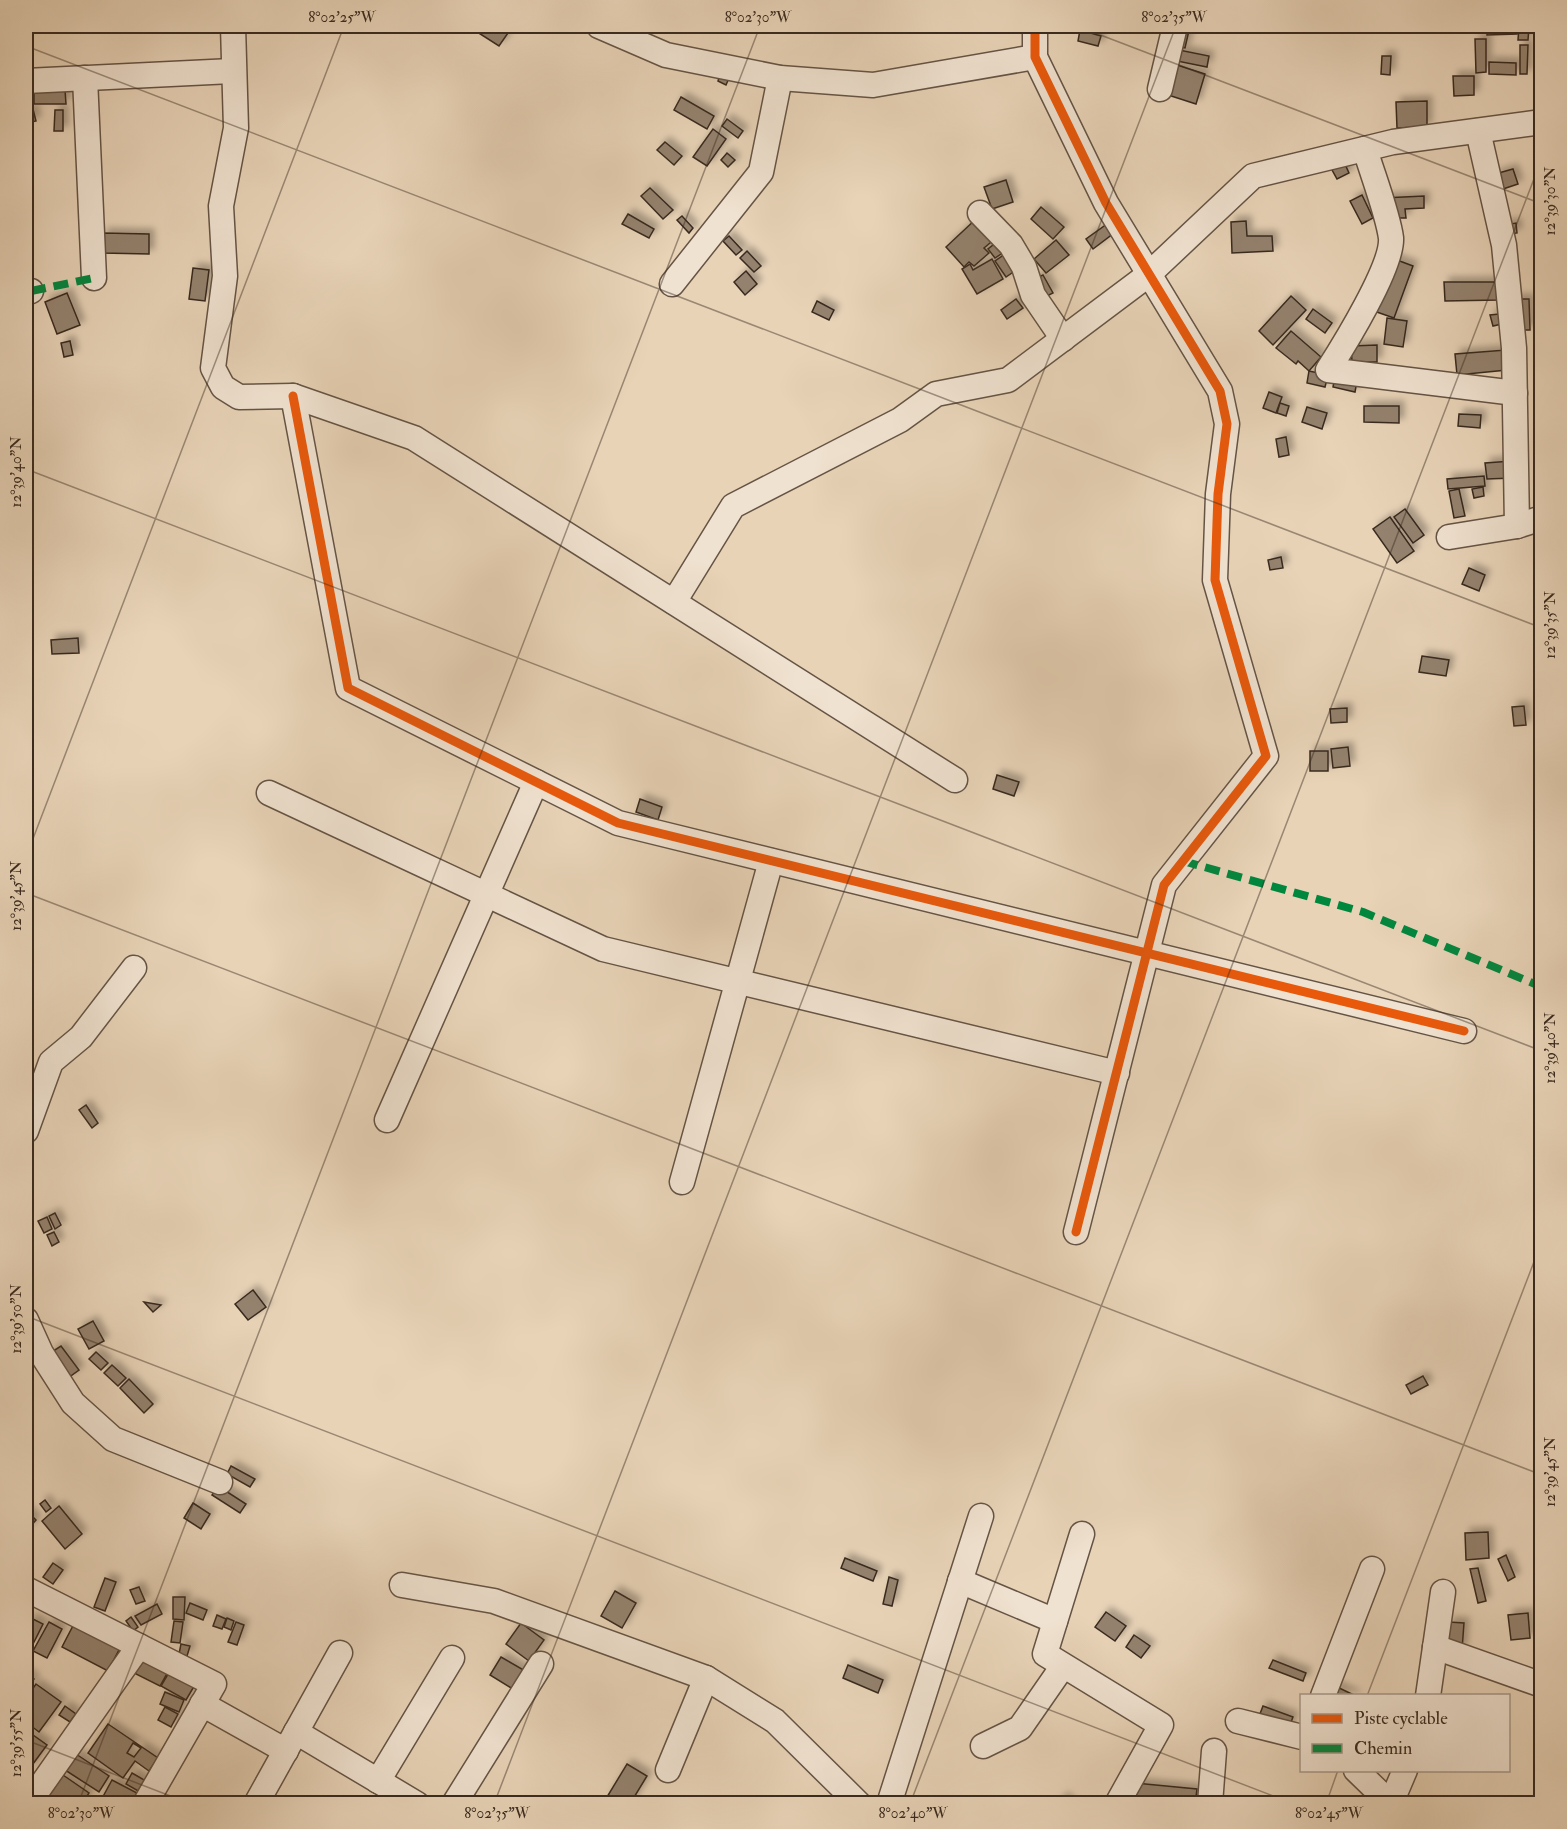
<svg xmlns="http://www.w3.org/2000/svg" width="1567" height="1829" font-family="'IM FELL Double Pica',serif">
	<defs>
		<filter id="shadow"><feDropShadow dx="5" dy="-5" stdDeviation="3" flood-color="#0004"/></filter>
	</defs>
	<rect width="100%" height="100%" fill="#e8d3b7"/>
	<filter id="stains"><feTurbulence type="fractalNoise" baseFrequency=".00333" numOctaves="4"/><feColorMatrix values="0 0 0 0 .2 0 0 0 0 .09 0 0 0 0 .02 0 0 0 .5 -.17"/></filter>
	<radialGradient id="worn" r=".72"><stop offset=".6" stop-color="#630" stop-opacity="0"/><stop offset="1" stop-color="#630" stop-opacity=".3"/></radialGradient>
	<!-- building -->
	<g fill="#94826e" stroke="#392a1f" stroke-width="1.5" fill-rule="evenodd" filter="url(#shadow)">
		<polygon points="477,26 497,26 508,33 499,46 474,30"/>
		<polygon points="1178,26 1190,26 1185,48 1173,46"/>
		<polygon points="1487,26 1516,26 1517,34 1487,35"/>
		<polygon points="1519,26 1529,26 1528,40 1518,40"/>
		<polygon points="1080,30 1101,36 1098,46 1078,41"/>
		<polygon points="1475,39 1486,39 1486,72 1476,73"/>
		<polygon points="1520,45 1528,45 1527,74 1520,74"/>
		<polygon points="1174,49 1209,56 1207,67 1172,60"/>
		<polygon points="1382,56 1391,56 1390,75 1381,74"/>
		<polygon points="1489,62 1516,63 1516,75 1489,74"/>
		<polygon points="1174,64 1205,74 1196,104 1165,94"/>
		<polygon points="720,74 729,78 726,85 718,81"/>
		<polygon points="1453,76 1474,76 1474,95 1454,96"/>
		<polygon points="34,90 65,90 66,104 34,104"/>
		<polygon points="681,97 714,116 707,129 674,110"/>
		<polygon points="1427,101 1427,127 1397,128 1396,102"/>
		<polygon points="33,109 36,121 26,123 26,111"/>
		<polygon points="55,110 63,110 63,131 54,131"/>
		<polygon points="727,119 743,131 738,138 722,126"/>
		<polygon points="713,129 726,139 707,166 693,157"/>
		<polygon points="665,142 682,156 674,165 657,150"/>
		<polygon points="727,153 735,160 728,167 721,160"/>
		<polygon points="1344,162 1349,173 1337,179 1331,168"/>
		<polygon points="1513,169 1518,184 1500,190 1495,174"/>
		<polygon points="1006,180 1013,202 992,209 984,187"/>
		<polygon points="650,188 673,210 663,219 641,196"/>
		<polygon points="1362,195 1373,218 1362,224 1350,201"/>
		<polygon points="1424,196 1424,208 1405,209 1406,218 1391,218 1383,198"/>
		<polygon points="1041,207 1064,227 1053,239 1031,219"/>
		<polygon points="628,214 654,229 649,238 622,224"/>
		<polygon points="682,216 693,228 689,233 677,220"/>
		<polygon points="977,218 996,238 984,248 989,253 974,266 969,262 964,267 946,247"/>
		<polygon points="1246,221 1247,236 1272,236 1273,251 1232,253 1231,222"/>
		<polygon points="1516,223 1517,233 1505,235 1504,225"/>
		<polygon points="1107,224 1114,233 1093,249 1086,239"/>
		<polygon points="103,233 149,234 149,254 102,253"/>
		<polygon points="729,236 742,250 736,255 723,241"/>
		<polygon points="1538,236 1542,236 1542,248 1539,249"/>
		<polygon points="1002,238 1010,248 995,258 988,249"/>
		<polygon points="1056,240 1069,255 1046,273 1034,259"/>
		<polygon points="1011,250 1022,266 1006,277 995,261"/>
		<polygon points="747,251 761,266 754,272 740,258"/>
		<polygon points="1389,257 1413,266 1394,318 1371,310"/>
		<polygon points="992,259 1003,279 977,294 962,269 970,264 973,270"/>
		<polygon points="193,268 209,270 205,301 189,299"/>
		<polygon points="746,271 757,284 745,295 734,282"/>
		<polygon points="1043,275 1053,293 1043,298 1034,279"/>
		<polygon points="1444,282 1498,282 1498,300 1445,301"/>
		<polygon points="67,293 80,325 57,334 45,302"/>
		<polygon points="1291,296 1306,310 1273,345 1259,331"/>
		<polygon points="1016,299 1023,308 1007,319 1001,310"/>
		<polygon points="1515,299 1529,299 1530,330 1517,330"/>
		<polygon points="817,301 834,310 829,320 812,312"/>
		<polygon points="1313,309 1332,323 1325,333 1306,319"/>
		<polygon points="1499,314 1502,324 1493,326 1490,315"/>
		<polygon points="1387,318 1407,321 1403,347 1384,344"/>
		<polygon points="1291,331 1321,357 1309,371 1298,361 1296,364 1276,348"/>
		<polygon points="70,341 73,355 64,357 61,343"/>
		<polygon points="1377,345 1377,362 1352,362 1351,346"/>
		<polygon points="1506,350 1507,370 1457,375 1455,354"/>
		<polygon points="1309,371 1328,375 1325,387 1307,383"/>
		<polygon points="1335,376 1357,381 1355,392 1333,387"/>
		<polygon points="1269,392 1282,397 1276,413 1263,408"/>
		<polygon points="1280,403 1289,406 1286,416 1277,413"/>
		<polygon points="1364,406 1399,406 1399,423 1364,422"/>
		<polygon points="1307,407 1327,413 1322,429 1302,422"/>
		<polygon points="1459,414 1481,415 1480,428 1458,426"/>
		<polygon points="1286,437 1289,455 1279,457 1276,439"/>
		<polygon points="1512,461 1513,478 1487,479 1485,463"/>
		<polygon points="1484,476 1485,486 1448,489 1447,479"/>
		<polygon points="1483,487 1484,496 1474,498 1472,489"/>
		<polygon points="1459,489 1465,516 1454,518 1449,491"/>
		<polygon points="1405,509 1424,535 1413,543 1394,517"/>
		<polygon points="1390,517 1414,551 1397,563 1373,529"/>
		<polygon points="1281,557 1283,568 1270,570 1268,560"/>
		<polygon points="1469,568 1485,575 1479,591 1462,584"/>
		<polygon points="78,638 79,653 52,654 51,640"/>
		<polygon points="1422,656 1449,660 1446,676 1419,672"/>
		<polygon points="1524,706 1526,725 1514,726 1512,707"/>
		<polygon points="1347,708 1347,722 1331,723 1330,709"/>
		<polygon points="1348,747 1350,766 1333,768 1331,749"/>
		<rect x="1310" y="751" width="18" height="20"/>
		<polygon points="997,775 1019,782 1014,796 993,789"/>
		<polygon points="640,799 662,807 658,820 636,812"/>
		<polygon points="86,1105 98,1123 92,1128 79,1110"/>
		<polygon points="55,1213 61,1225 55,1229 49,1216"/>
		<polygon points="47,1217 52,1229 44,1233 38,1221"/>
		<polygon points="54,1232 59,1242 52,1246 47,1235"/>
		<polygon points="253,1290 266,1307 248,1320 235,1304"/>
		<polygon points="144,1302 161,1305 153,1312"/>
		<polygon points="93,1321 104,1341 89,1349 78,1329"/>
		<polygon points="26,1342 38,1363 29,1368 26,1363"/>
		<polygon points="61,1346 79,1370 68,1378 50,1353"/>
		<polygon points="96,1352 108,1363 101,1370 89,1359"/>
		<polygon points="112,1365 126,1378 118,1386 104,1373"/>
		<polygon points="1423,1376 1428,1385 1411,1394 1406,1385"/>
		<polygon points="129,1379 153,1404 144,1413 120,1388"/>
		<polygon points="231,1466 255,1479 250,1487 227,1474"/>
		<polygon points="218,1486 246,1504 240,1513 212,1495"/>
		<polygon points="45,1500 51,1508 46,1512 40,1504"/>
		<polygon points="193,1503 210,1514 201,1529 184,1518"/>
		<polygon points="59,1506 82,1534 65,1549 42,1521"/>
		<polygon points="26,1510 36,1520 26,1531"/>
		<polygon points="1488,1532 1489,1558 1466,1560 1465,1533"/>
		<polygon points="1506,1555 1515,1577 1508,1581 1498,1559"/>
		<polygon points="845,1558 877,1571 873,1581 841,1568"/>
		<polygon points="53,1563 63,1570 53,1584 43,1577"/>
		<polygon points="1478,1568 1486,1601 1478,1603 1470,1569"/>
		<polygon points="889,1577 898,1580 892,1606 883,1604"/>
		<polygon points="105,1578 116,1582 105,1611 94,1607"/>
		<polygon points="139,1587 145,1601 136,1604 130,1590"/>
		<polygon points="615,1591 636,1603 622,1628 601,1616"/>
		<polygon points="173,1597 185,1597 184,1620 173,1619"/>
		<polygon points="190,1603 207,1610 203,1620 186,1613"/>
		<polygon points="157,1604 162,1614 141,1625 135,1616"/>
		<polygon points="1106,1612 1126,1626 1115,1641 1095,1627"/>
		<polygon points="1528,1613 1530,1638 1511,1640 1508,1615"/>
		<polygon points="217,1615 226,1619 222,1629 213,1626"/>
		<polygon points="131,1617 138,1627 133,1631 126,1621"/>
		<polygon points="31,1618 43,1624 33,1644 26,1641 26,1627"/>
		<polygon points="227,1618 234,1621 231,1630 224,1627"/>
		<polygon points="76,1620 122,1644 108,1671 62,1647"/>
		<polygon points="174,1621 183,1622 180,1643 171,1642"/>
		<polygon points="49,1622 62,1629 47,1658 33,1651"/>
		<polygon points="236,1622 244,1625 237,1645 228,1642"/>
		<polygon points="1449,1622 1464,1623 1462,1650 1447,1649"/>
		<polygon points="521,1623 544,1640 529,1661 506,1644"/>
		<polygon points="1134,1635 1150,1646 1141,1658 1126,1647"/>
		<polygon points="181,1644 190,1646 187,1656 179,1654"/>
		<polygon points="144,1654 170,1668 160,1686 134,1673"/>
		<polygon points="501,1657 527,1672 516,1691 490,1675"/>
		<polygon points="1273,1660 1306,1673 1303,1681 1269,1668"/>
		<polygon points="848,1665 883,1680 878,1693 843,1678"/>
		<polygon points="171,1669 196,1683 186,1700 161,1686"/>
		<polygon points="26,1673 34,1679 26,1692"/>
		<polygon points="36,1684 61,1702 39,1732 26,1722 26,1698"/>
		<polygon points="1335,1686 1356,1696 1331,1696"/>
		<polygon points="165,1692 184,1700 179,1712 160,1704"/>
		<polygon points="65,1706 76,1714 70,1722 59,1715"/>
		<polygon points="1263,1706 1293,1717 1288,1730 1258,1719"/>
		<polygon points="165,1707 178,1714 171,1727 158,1720"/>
		<path d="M108,1724L158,1758L149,1771L135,1761L123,1778L88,1753ZM133,1743L141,1748L134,1757L127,1753Z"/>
		<polygon points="26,1730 47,1745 30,1768 26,1764"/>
		<polygon points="76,1754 109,1776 99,1792 65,1770"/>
		<polygon points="627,1764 647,1776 630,1804 619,1804 607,1797"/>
		<polygon points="132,1773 146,1781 140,1792 126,1784"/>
		<polygon points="63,1775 89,1793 82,1804 43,1804"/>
		<polygon points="112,1780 137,1793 131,1804 99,1804"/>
		<polygon points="1135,1783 1197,1789 1195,1804 1133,1804"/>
		<polygon points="1063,1797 1071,1804 1057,1804"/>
	</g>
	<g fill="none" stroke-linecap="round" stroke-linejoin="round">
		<defs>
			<g id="minor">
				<polyline points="233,26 236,128 221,206 225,276 213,368 223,387 239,397 293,396 414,438 955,780"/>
				<polyline points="599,26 666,55 780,78 873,85 1035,57"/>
				<polyline points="1035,26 1035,57 1106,203 1220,391 1227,424 1218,494 1215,580 1266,756 1164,885 1076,1232"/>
				<polyline points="85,78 94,278"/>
				<polyline points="26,81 232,71"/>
				<polyline points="1160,89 1175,26"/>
				<polyline points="1478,131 1504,245 1514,348 1517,526"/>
				<path d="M1365,149C1372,173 1388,214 1391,238C1393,266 1344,345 1328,370L1515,393"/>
				<polyline points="980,213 1011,245 1024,267 1033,295 1063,339"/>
				<polyline points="672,284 761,172 780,78"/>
				<polyline points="26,293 31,291"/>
				<polyline points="293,396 348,688 618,823 1464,1031"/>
				<polyline points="1449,537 1517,526 1542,518"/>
				<polyline points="674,602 733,506 900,420 936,394 1008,380 1148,275 1253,176 1393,142 1542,122"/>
				<polyline points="269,793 603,949 1117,1073"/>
				<polyline points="387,1120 536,782"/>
				<polyline points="26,1131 51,1062 81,1037 134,968"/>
				<polyline points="682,1182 771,861"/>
				<polyline points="26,1320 41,1353 73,1403 113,1439 220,1482"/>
				<polyline points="1082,1534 1045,1654 1161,1725 1117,1804"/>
				<polyline points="960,1581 1055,1621"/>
				<polyline points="402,1585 494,1601 706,1678 775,1721 859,1804"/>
				<polyline points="26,1589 214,1684 145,1804"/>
				<polyline points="1435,1647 1542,1685"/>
				<polyline points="1323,1696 1372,1569"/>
				<polyline points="1428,1696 1443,1592"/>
				<polyline points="202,1704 286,1751"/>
				<polyline points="1238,1721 1302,1737"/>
				<polyline points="296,1732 417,1804"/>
				<polyline points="983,1746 1020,1728 1063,1666"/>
				<polyline points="668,1770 706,1678"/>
				<polyline points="1356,1770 1391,1804"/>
				<polyline points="378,1781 452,1658"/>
				<polyline points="1391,1803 1405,1770"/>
				<polyline points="28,1804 139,1646"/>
				<polyline points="256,1804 340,1653"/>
				<polyline points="454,1804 541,1664"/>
				<polyline points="889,1804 981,1516"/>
				<polyline points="1210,1804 1214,1751"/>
			</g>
		</defs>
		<!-- minor casing -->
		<use href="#minor" stroke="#655445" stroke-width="27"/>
		<!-- minor -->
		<use href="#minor" stroke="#f0e2d0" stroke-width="24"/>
		<!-- quiet -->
		<g stroke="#00873e" stroke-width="8" stroke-dasharray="15 8" stroke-linecap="butt">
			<polyline points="26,84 26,81"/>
			<polyline points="31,291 94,278"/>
			<polyline points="1183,861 1363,912 1542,987"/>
		</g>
		<defs>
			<g id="cycleway">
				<polyline points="1035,26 1035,57 1106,203 1220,391 1227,424 1218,494 1215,580 1266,756 1164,885 1076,1232"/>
				<polyline points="293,396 348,688 618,823 1464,1031"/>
			</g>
		</defs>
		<!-- cycleway casing -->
		<use href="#cycleway" stroke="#f0e2d0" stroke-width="13"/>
		<!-- cycleway -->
		<use href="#cycleway" stroke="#e8590c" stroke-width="9"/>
	</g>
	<!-- ticks -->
	<path fill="none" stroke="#392a1f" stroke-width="1.5" stroke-opacity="0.45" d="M1077,26L1542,204M26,46L1542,628M26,469L1542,1051M26,857L344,26M26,893L1542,1475M26,1316L1294,1804M1367,1696L1542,1241M26,1740L191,1804M78,1804L760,26M494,1804L1176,26M910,1804L1542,158M1326,1804L1338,1770"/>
	<!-- margin -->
	<rect width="1567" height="1829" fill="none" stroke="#e8d3b7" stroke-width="66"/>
	<!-- legend -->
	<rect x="1300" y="1694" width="210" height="78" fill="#f0e2d0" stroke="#a79889" stroke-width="1.5"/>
	<rect x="1312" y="1714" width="30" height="9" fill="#e8590c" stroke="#a79889" stroke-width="1.5"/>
	<text x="1354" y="1724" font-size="18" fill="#392a1f">Piste cyclable</text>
	<rect x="1312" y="1744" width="30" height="9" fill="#00873e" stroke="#a79889" stroke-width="1.5"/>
	<text x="1354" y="1754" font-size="18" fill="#392a1f">Chemin</text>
	<rect x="33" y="33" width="1501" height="1763" fill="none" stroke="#392a1f" stroke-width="2"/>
	<g font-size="15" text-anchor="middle" fill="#392a1f">
		<text x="342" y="22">8°02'25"W</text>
		<text x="758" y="22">8°02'30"W</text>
		<text x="1174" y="22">8°02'35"W</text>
		<text transform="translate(1550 201) rotate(-90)" y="5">12°39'30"N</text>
		<text transform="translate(16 472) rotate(-90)" y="5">12°39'40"N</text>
		<text transform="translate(1550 625) rotate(-90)" y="5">12°39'35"N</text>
		<text transform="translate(16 896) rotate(-90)" y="5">12°39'45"N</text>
		<text transform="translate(1550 1048) rotate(-90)" y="5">12°39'40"N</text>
		<text transform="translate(16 1319) rotate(-90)" y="5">12°39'50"N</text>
		<text transform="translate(1550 1472) rotate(-90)" y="5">12°39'45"N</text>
		<text transform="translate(16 1743) rotate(-90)" y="5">12°39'55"N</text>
		<text x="81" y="1818">8°02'30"W</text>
		<text x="497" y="1818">8°02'35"W</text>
		<text x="913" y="1818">8°02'40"W</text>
		<text x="1329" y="1818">8°02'45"W</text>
	</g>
	<rect width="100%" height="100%" filter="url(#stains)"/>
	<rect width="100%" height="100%" fill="url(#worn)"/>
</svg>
